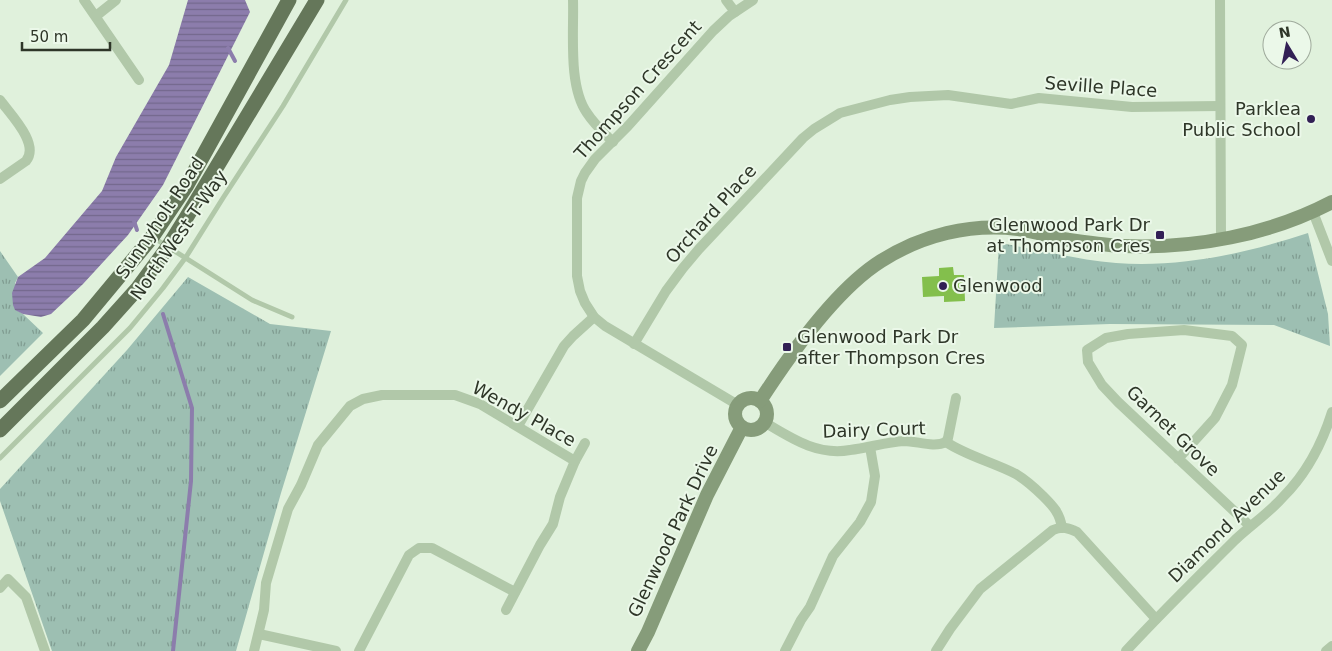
<svg xmlns="http://www.w3.org/2000/svg" width="1332" height="651" font-family="'DejaVu Sans',sans-serif">
	<defs>
		<pattern id="grass-tufts" width="24" height="20" patternUnits="userSpaceOnUse" patternTransform="scale(1.25)"><rect width="24" height="20" fill="#9dbfb2"/><path d="M3 7l-1-3M5 7V3M7 7l1-3M15 17l-1-3M17 17v-4M19 17l1-3" fill="none" stroke="#809c91"/></pattern>
		<pattern id="water-rules" width="6" height="5" patternUnits="userSpaceOnUse" patternTransform="scale(1.25)"><rect width="6" height="5" fill="#8c7dac"/><path d="M0 2.5h6" fill="none" stroke="#73678c"/></pattern>
	</defs>
	<rect width="100%" height="100%" fill="#e0f1dc"/>
	<!-- grass -->
	<g fill="url(#grass-tufts)">
		<path d="M1308,233L1328,314L1330,346L1274,325L1110,324L994,328L999,243C1038,249 1077,260 1116,263C1181,268 1247,253 1308,233Z"/>
		<polygon points="0,251 18,277 15,283 15,309 23,314 43,333 0,376"/>
		<polygon points="188,277 270,324 331,331 281,493 236,651 52,651 0,501 0,489 127,350"/>
	</g>
	<!-- water -->
	<polygon fill="url(#water-rules)" points="188,0 245,0 250,12 163,185 128,235 83,284 51,314 41,317 23,314 15,310 13,305 12,293 18,277 45,258 102,191 116,157 169,65"/>
	<g fill="none" stroke-linecap="round" stroke-linejoin="round">
		<!-- stream -->
		<g stroke="#8c7dac" stroke-width="4">
			<polyline points="228,48 235,61"/>
			<polyline points="134,221 137,230"/>
			<polyline points="163,314 192,408 191,481 173,651"/>
		</g>
	</g>
	<!-- building -->
	<polygon fill="#83bf4c" points="953,267 954,275 964,275 965,301 944,302 944,296 923,297 922,277 939,276 939,268"/>
	<g fill="none" stroke-linecap="round" stroke-linejoin="round">
		<!-- lane -->
		<g stroke="#b1c8a9" stroke-width="5">
			<polyline points="154,238 252,300 292,317"/>
			<polyline points="0,458 130,328 163,288 186,257 223,198 283,106 346,0"/>
		</g>
		<!-- street -->
		<g stroke="#b1c8a9" stroke-width="10">
			<polyline points="84,0 139,80"/>
			<path d="M573,0C574,33 568,86 587,113C594,124 604,133 613,142"/>
			<polyline points="726,0 735,12"/>
			<polyline points="1220,0 1221,239"/>
			<polyline points="96,16 116,0"/>
			<path d="M0,100C11,115 40,144 26,161L0,179"/>
			<polyline points="1313,212 1332,261"/>
			<polyline points="634,344 666,291 683,268 699,249 803,138 814,129 840,113 890,100 910,97 948,95 1011,104 1039,98 1132,107 1220,106"/>
			<polyline points="738,405 605,326 594,317 585,303 580,291 577,276 577,198 581,181 585,173 595,159 628,126 713,31 729,16 753,0"/>
			<path d="M764,422C791,438 817,456 850,450C868,448 886,442 904,441C917,441 934,448 946,442L948,438L956,398"/>
			<polyline points="518,426 564,346 573,336 594,317"/>
			<path d="M946,442C967,456 993,462 1016,474C1026,480 1035,488 1043,496C1053,506 1060,513 1062,528"/>
			<polyline points="1178,459 1215,418 1232,385 1242,345 1232,336 1184,330 1128,334 1106,338 1087,350 1088,362 1102,385 1118,402 1250,526"/>
			<polyline points="0,588 8,579 26,597 45,651"/>
			<polyline points="506,610 540,545 553,524 560,497 575,461"/>
			<polyline points="259,634 336,651"/>
			<polyline points="254,651 264,610 266,583 288,509 301,485 318,445 350,406 363,399 382,395 455,395 480,404 575,461 585,443"/>
			<polyline points="359,651 409,555 419,548 432,548 515,592"/>
			<polyline points="785,651 801,620 810,607 833,556 860,522 871,502 875,476 870,447"/>
			<path d="M936,651L950,629L980,589L1053,530C1062,526 1069,528 1077,532L1156,619"/>
			<path d="M1126,651C1161,613 1198,577 1235,540C1251,525 1269,513 1283,497C1307,473 1322,444 1332,412"/>
			<polyline points="1326,651 1332,646"/>
		</g>
		<!-- secondary -->
		<g stroke="#869c7a" stroke-width="14">
			<circle cx="751" cy="414" r="16"/>
			<path d="M760,401C789,356 835,290 881,261C922,235 970,223 1018,229C1033,231 1048,236 1063,239C1083,242 1103,245 1123,246C1194,249 1269,235 1332,202"/>
			<polyline points="638,651 648,632 707,495 742,427"/>
		</g>
		<!-- primary -->
		<g stroke="#65775a" stroke-width="15">
			<polyline points="0,401 83,320 152,237 187,185 289,0"/>
			<polyline points="0,430 103,327 138,288 168,247 186,218 317,0"/>
		</g>
	</g>
	<!-- markers -->
	<g fill="#322055" stroke="#ebf8e9" stroke-width="2">
		<circle cx="1311" cy="119" r="5"/>
		<rect x="1155" y="230" width="10" height="10" rx="2.5"/>
		<circle cx="943" cy="286" r="5"/>
		<rect x="782" y="342" width="10" height="10" rx="2.5"/>
	</g>
	<g text-anchor="middle" stroke-width="4" stroke-linejoin="round" paint-order="stroke">
		<!-- street labels -->
		<g font-size="18" fill="#2e3628" stroke="#ebf8e9">
			<text transform="translate(1101 87) rotate(4)" y="6">Seville Place</text>
			<text transform="translate(638 90) rotate(-48)" y="6">Thompson Crescent</text>
			<text transform="translate(711 214) rotate(-48)" y="6">Orchard Place</text>
			<text transform="translate(160 218) rotate(-56)" y="6">Sunnyholt Road</text>
			<text transform="translate(179 235) rotate(-55)" y="6">NorthWest T-Way</text>
			<text transform="translate(524 414) rotate(29)" y="6">Wendy Place</text>
			<text transform="translate(874 430) rotate(-2)" y="6">Dairy Court</text>
			<text transform="translate(1173 431) rotate(44)" y="6">Garnet Grove</text>
			<text transform="translate(1227 526) rotate(-44)" y="6">Diamond Avenue</text>
			<text transform="translate(673 531) rotate(-65)" y="6">Glenwood Park Drive</text>
		</g>
		<!-- poi labels -->
		<g font-size="18" fill="#2e3628" stroke="#ebf8e9" text-anchor="end">
			<text x="1301" y="115">Parklea<tspan x="1301" dy="21">Public School</tspan></text>
			<text x="1150" y="231">Glenwood Park Dr<tspan x="1150" dy="21">at Thompson Cres</tspan></text>
			<text x="953" y="292" text-anchor="start">Glenwood</text>
			<text x="797" y="343" text-anchor="start">Glenwood Park Dr<tspan x="797" dy="21">after Thompson Cres</tspan></text>
		</g>
	</g>
	<!-- north arrow -->
	<g transform="translate(1287 45) rotate(350)"><circle r="24" fill="#ebf8e9" stroke="#9faa9c"/>
	<path d="M0-4L9 19L0 12L-9 19Z" fill="#322055"/>
	<text y="-8" font-size="14" font-weight="bold" text-anchor="middle" fill="#2e3628">N</text>
	</g>
	<!-- scale -->
	<path d="M22 42v8h88v-8" fill="none" stroke="#2e3628" stroke-width="2.5"/>
	<text x="30" y="42" font-size="15" fill="#2e3628" stroke="#ebf8e9" stroke-width="4" paint-order="stroke">50 m</text>
</svg>
